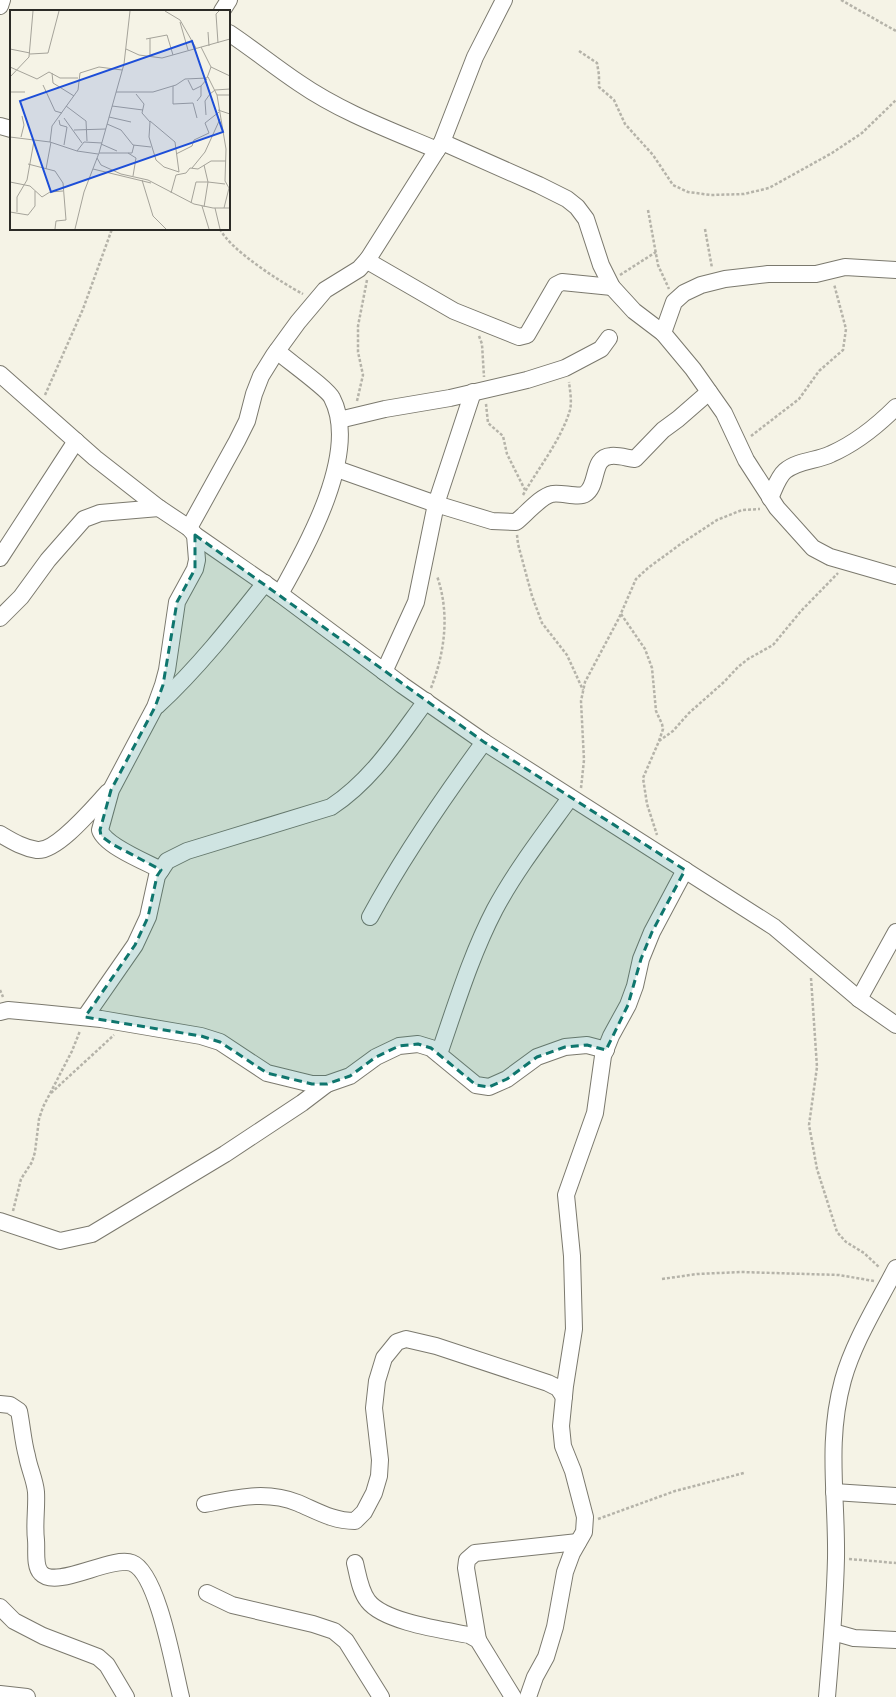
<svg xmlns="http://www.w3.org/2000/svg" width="896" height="1697" font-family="'Zilla Slab',serif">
	<rect width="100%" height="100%" fill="#f5f3e6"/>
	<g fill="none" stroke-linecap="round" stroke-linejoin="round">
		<defs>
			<g id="minor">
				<polyline points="0,6 2,0"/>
				<polyline points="222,11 229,0"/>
				<path d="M229,33C253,49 275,67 299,83C341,112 390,130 437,150"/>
				<polyline points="0,126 11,129"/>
				<polyline points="442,142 539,185 567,199 577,207 586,219 601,265 612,287 634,311 663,333 693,369 724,413 746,460 777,508 813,548 830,557 896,576"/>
				<polyline points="368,259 371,263 454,311 519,337 527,335 556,285 562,282 612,287"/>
				<polyline points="663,333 674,302 684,293 701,285 725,279 768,274 816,274 845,267 896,270"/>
				<path d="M277,351C287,360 328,389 332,398C360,452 307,546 280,594"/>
				<polyline points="0,374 95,458 159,508 189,528 195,535 280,594 402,685 484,742 774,927 859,999 896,1025"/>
				<polyline points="339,420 385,409 450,398 527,380 565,368 601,349 609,338"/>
				<path d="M337,469L436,504L492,521L516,522C525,515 541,496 552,494C560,492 579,498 585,494C599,486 591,457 611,456C618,455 627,458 635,459L663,430L678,419L709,392"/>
				<path d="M770,498C774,490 778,477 785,471C798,460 817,461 831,454C856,443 877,426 896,407"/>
				<polyline points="189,528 237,441 247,421 254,394 261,376 274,355 298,322 325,290 359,269 368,259 442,142 475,57 504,0"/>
				<polyline points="0,558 76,441"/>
				<polyline points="0,618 21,597 48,560 84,519 100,513 159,508"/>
				<polyline points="384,672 416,602 436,504 473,392"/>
				<path d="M157,706C197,669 231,626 265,583"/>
				<path d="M0,834C12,841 23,848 37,850C57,852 94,807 108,792"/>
				<path d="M161,870C146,862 105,846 100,830L111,790L155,707L163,685L167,670L177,602L195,569L197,560L195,535"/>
				<path d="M370,917C403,856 443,798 484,742"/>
				<polyline points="859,999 896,932"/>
				<polyline points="0,1012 8,1010 41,1013 101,1019 201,1036 220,1042 267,1073 312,1084 327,1084 350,1076 376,1057 399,1046 418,1044 431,1048 476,1085 489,1087 507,1079 537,1057 565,1047 587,1045 606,1050"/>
				<path d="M85,1017L135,945L148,917L157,876L167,861L187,851L331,807C372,780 397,740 426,701"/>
				<path d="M439,1054C456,1005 471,955 495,909C516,870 544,834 570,798"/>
				<polyline points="0,1221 60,1241 92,1234 225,1154 302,1103 327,1084"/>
				<path d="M0,1404L10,1405L19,1411C22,1426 23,1442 27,1456C29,1468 35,1480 36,1492C37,1508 34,1524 36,1540C37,1549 34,1566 41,1573C56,1590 112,1555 132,1563C158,1573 174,1669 181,1697"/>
				<polyline points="834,1492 896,1496"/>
				<path d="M205,1504C236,1498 266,1490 298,1503C317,1511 333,1521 355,1521L364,1512L374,1493L379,1476L380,1460L374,1408L377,1381L384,1358L397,1342L406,1339L436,1346L548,1383L558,1388L564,1397"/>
				<path d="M355,1563C358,1575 360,1591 368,1601C384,1622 443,1630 469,1635L478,1640L513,1697"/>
				<polyline points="207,1593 232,1605 313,1624 334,1631 346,1641 381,1697"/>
				<polyline points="0,1607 14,1621 43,1636 98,1657 107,1665 126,1697"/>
				<polyline points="833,1632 854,1638 896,1640"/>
				<polyline points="478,1640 466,1568 467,1560 475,1553 578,1542"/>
				<polyline points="0,1694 27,1697"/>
				<polyline points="528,1697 535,1677 546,1657 555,1627 565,1572 572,1553 584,1532 585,1517 573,1471 563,1446 561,1426 565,1386 574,1329 572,1256 566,1195 595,1113 603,1056 611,1036 628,1005 635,986 641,959 652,932 685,870"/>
				<path d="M827,1697C831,1651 835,1605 836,1558C837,1496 826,1442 843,1380C854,1341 877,1305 896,1268"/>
			</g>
		</defs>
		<!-- minor casing -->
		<use href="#minor" stroke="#7b796e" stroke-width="18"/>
		<!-- path -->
		<g stroke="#b5b3a9" stroke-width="2.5" stroke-dasharray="3 2" stroke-linecap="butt">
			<polyline points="841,0 896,31"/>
			<polyline points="579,51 597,63 599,75 599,87 614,100 625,124 653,155 673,185 688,192 711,195 744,194 769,188 832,153 862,133 896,100"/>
			<polyline points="648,210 658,265 669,289"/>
			<path d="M220,229C230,250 282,283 303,294"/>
			<polyline points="705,229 712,268"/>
			<polyline points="620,275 656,252"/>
			<polyline points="479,336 482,344 484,377"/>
			<polyline points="45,395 83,309 112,229"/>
			<polyline points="357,401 363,375 358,352 358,326 367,280"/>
			<polyline points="486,404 488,423 503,436 507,454 525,490"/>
			<polyline points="751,436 799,399 819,371 843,350 846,329 834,284"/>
			<path d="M523,495C539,467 561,440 570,410C572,401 570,391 569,382"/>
			<polyline points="517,535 518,544 532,596 542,623 567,655 583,690"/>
			<polyline points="621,614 645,649 652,668 656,711 662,724 663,729 659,741 643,778 647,804 657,835"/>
			<path d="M431,688C445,652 450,613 437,576"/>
			<polyline points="659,741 673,731 689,713 724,682 738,667 748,659 773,645 801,611 838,573"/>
			<polyline points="581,788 584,760 581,701 585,682 619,618 636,579 648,568 682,543 717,520 742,510 760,509"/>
			<polyline points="811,978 817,1067 809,1125 817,1169 837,1232 846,1242 864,1253 880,1268"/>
			<polyline points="0,990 3,997"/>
			<polyline points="51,1093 114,1035"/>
			<polyline points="13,1211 21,1179 32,1162 35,1152 39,1119 43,1107 72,1051 80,1031"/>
			<polyline points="662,1279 697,1274 741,1272 839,1275 874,1281"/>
			<polyline points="598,1519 675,1491 744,1473"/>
			<polyline points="849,1559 896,1563"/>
		</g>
		<!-- minor -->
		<use href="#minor" stroke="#fff" stroke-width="16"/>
	</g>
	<!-- marked area -->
	<path fill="#0f766e" fill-opacity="0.2" stroke="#0f766e" stroke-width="3" stroke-dasharray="8 5" stroke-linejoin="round" d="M195,535L484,742L685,870L652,932L641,959L628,1005L606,1050L587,1045L565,1047L537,1057L507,1079L489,1087L476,1085L431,1048L418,1044L399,1046L376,1057L350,1076L327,1084H312L267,1073L220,1042L201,1036L85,1017L135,945L148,917L157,876L161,870L112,844L101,836L100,830L111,790L155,707L163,685L177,602L195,569Z"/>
	<!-- overview -->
	<g transform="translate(10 10)">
		<rect width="220" height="220" fill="#f5f3e6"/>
		<path fill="none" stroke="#a5a39a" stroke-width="1" d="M155,1L170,10L186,38M170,12L178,40M198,22L199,36M140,28V47M136,29L157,25L163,45M208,33L206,4L209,1M191,37L201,57L220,66M0,39L20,43M116,39L129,45L152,48L220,29M20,44L38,43L49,1M0,57L27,69L39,62L50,68H68M42,63L43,73L64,86M0,67L19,47L23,1M198,67L207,85L216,139L215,171L219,178L214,198M178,70L183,80L191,76M33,75L45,101L52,103M163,76V94L183,93L187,108M0,82H15M106,82H143L166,75L175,69L197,68L201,57M126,84L134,94L132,103L140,112L139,127L146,150L154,157L169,162M207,85H220M187,91L191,86V76L197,69M56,96L76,111L77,131M102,96L133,100M208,100L220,104M196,105L195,91L200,84L205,80L220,79M99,107L121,112M54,108L72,133M49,110L50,115L57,117L54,135M140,111L165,132L169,162M97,114L111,120L123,135L141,137M64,120L96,119M0,127L40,132L67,141L88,144M11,127L14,115L12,106M40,132L42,116L68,80L70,63L89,57L112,60M91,134L107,141M67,141L74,132L92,133M89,143H122L124,135M118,143L126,148L123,166M166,144L182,136L184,130L199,123L195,113L209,102M87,148L91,155L111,164L138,170L184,194L203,198H220M18,154L45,161L53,173L56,210L46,211L45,219M182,158L195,142L210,109M36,159L41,132M83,159L141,173M132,170L143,206L156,219M0,172L20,176L32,187L40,182L53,181M198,172L215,174M161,183L166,165L176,163L180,158L188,159L201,151H216M181,193L186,172H198M192,196L199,219M194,197L198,172L194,155M205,198L210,219M0,202L18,205L25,196V181M7,202V187L17,170L24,131M65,219L74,182L89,143L114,54L120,1"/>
		<path fill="#1d4ed8" fill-opacity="0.15" stroke="#1d4ed8" stroke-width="2" d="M182,31L213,122L41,182L10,91Z"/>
		<rect width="220" height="220" fill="none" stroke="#2c2b27" stroke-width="2"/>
	</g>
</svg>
